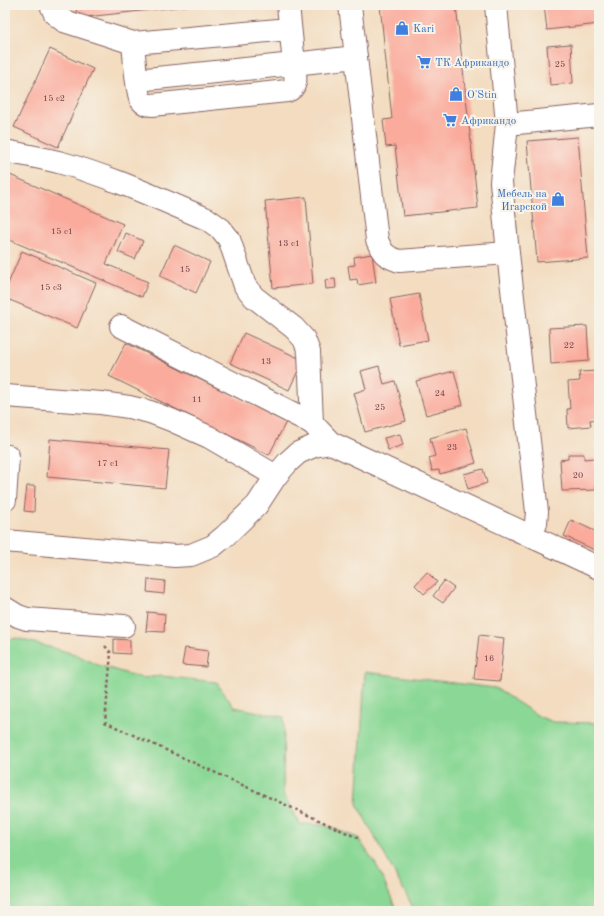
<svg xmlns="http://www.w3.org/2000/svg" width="604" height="916" font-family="'Old Standard TT',serif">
	<rect width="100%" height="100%" fill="#f7f3e8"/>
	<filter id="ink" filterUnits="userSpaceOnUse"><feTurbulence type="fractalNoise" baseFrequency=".025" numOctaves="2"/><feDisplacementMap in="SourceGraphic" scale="8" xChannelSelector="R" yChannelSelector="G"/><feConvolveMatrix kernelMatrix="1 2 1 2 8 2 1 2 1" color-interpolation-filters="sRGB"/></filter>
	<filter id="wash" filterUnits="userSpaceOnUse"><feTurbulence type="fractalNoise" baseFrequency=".012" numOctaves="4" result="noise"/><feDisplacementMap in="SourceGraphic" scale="16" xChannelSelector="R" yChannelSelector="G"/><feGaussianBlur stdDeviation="0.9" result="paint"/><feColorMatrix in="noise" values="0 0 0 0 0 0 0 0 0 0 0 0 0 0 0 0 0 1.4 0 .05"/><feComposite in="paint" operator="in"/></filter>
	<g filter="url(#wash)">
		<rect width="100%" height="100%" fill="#f3dcc0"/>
		<!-- green -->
		<g fill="#8bd896" stroke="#6a7c60">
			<polygon points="16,638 75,654 98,665 142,678 161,676 216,682 234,707 284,717 283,794 300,824 324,825 358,838 377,866 395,907 395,911 5,911 5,641"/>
			<polygon points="365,672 495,688 540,717 553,722 599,723 599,911 415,911 357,804"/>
		</g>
		<g id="blocks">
			<!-- building -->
			<g fill="#faab9c">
				<polygon points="76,5 186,5 186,6 77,18"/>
				<polygon points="380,5 456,5 478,208 403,216 395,146 386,147 383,120 392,119"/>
				<polygon points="544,5 599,5 599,24 547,30"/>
				<polygon points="571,44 573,83 550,85 547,46"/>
				<polygon points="50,49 93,69 58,147 14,127"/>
				<polygon points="578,137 588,258 537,262 527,141"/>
				<polygon points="10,175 123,224 106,264 148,282 142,297 5,238 5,187"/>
				<polygon points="306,197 313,284 273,288 265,201"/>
				<polygon points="126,233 143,241 135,259 118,252"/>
				<polygon points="174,245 210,262 196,293 160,276"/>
				<polygon points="22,251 96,283 77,328 5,298 5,291"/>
				<polygon points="372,254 376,282 358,285 357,279 350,280 348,266 355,265 354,257"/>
				<polygon points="335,279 336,288 326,289 325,280"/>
				<polygon points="419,294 428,340 399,345 390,299"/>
				<polygon points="587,326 589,361 551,364 549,328"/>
				<polygon points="244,333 303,360 289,390 230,363"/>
				<polygon points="126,343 286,422 269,455 109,376"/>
				<polygon points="379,366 384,384 395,381 406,421 365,432 354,393 366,389 361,371"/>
				<polygon points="454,371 463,405 426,415 416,381"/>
				<polygon points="599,371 599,419 590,420 591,426 568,428 567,409 570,409 568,382 580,381 579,372"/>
				<polygon points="466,428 476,463 440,474 439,470 432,471 429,458 435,456 430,438"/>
				<polygon points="400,434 403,445 388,450 384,438"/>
				<polygon points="50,439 169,450 165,488 47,477"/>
				<polygon points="568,454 584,454 584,459 595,458 596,490 562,491 560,460 568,459"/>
				<polygon points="483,469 487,483 468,489 464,474"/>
				<polygon points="27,486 35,486 34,512 24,511"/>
				<polygon points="571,520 599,533 599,552 564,536"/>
				<polygon points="427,572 437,582 424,594 415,585"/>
				<polygon points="148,579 165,581 164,594 147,592"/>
				<polygon points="444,581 454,588 443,603 433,596"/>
				<polygon points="148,612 165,614 164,632 146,631"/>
				<polygon points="479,635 504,638 500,681 474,679"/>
				<polygon points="114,639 130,640 130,654 114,653"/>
				<polygon points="185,648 208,651 206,667 182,665"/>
			</g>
		</g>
	</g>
	<g filter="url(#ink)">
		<use href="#blocks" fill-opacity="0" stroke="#85615f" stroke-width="1"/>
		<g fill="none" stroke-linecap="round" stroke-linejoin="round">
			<defs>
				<g id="minor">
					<polyline points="51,5 55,14 64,21 133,43 290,29"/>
					<polyline points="288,5 294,64 356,57"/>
					<path d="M350,5L377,240C383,254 385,256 399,261L508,253"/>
					<polyline points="496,5 507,124 501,182 508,253 537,512 536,523 532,536"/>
					<path d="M133,43C134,53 137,95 141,100C144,104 148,105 152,105L287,91C299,87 295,74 294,64L137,80"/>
					<polyline points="507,124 599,115"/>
					<path d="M5,151C24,155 43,158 62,163C112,177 159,199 207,219L221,229L229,239L245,286L254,297L294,328L304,339L309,352L312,423L331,443L599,568"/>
					<polyline points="121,326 312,423"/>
					<polyline points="5,396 101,403 129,407 150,412 171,420 209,437 276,476"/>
					<polyline points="5,500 8,456"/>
					<polyline points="5,541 175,556 191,555 213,546 225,536 257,505 276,476 288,462 298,453 314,446 331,443"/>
					<polyline points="5,608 18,616 27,619 124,626"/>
				</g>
			</defs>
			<!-- minor casing -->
			<use href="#minor" stroke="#85615f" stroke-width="24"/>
			<!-- path -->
			<polyline stroke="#85615f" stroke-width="2.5" stroke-dasharray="3 3" stroke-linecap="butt" points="105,646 111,653 105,722 358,838"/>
			<!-- minor -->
			<use href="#minor" stroke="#fff" stroke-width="22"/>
		</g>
	</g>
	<!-- icons -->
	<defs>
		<symbol id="shop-bare" viewBox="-9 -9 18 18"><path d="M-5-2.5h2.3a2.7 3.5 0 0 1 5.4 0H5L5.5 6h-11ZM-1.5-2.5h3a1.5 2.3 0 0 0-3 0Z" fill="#3f7fe0" stroke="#f7f3e8" stroke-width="2.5" paint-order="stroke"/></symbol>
		<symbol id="supermarket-bare" viewBox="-9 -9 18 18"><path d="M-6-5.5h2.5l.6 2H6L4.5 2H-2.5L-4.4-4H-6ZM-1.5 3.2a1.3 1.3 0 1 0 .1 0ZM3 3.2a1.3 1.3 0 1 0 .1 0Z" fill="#3f7fe0" stroke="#f7f3e8" stroke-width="2.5" paint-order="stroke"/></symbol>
	</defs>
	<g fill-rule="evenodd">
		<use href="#shop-bare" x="392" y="18" width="20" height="20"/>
		<use href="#supermarket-bare" x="414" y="52" width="20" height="20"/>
		<use href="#shop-bare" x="446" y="84" width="20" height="20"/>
		<use href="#supermarket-bare" x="440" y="110" width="20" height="20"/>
		<use href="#shop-bare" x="548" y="189" width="20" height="20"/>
	</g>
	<g text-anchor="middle" stroke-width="4" stroke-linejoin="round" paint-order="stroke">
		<!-- number labels -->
		<g font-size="9" fill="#764247">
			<text x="560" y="67">25</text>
			<text x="54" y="101">15 с2</text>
			<text x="62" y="234">15 с1</text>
			<text x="289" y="246">13 с1</text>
			<text x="185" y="272">15</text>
			<text x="51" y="290">15 с3</text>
			<text x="569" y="348">22</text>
			<text x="266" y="364">13</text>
			<text x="440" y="396">24</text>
			<text x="197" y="402">11</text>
			<text x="380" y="410">25</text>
			<text x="452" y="450">23</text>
			<text x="108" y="466">17 с1</text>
			<text x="578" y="478">20</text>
			<text x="489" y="661">16</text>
		</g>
		<!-- shop labels -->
		<g font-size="11" fill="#366cbe" stroke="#f7f3e8" text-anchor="start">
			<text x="413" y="32">Kari</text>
			<text x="435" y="66">ТК Африкандо</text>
			<text x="467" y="98">O'Stin</text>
			<text x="461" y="124">Африкандо</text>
			<text x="547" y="197" text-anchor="end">Мебель на<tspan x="547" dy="13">Игарской</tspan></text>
		</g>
	</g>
	<!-- margin -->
	<rect width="604" height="916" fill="none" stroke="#f7f3e8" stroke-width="20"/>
</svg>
